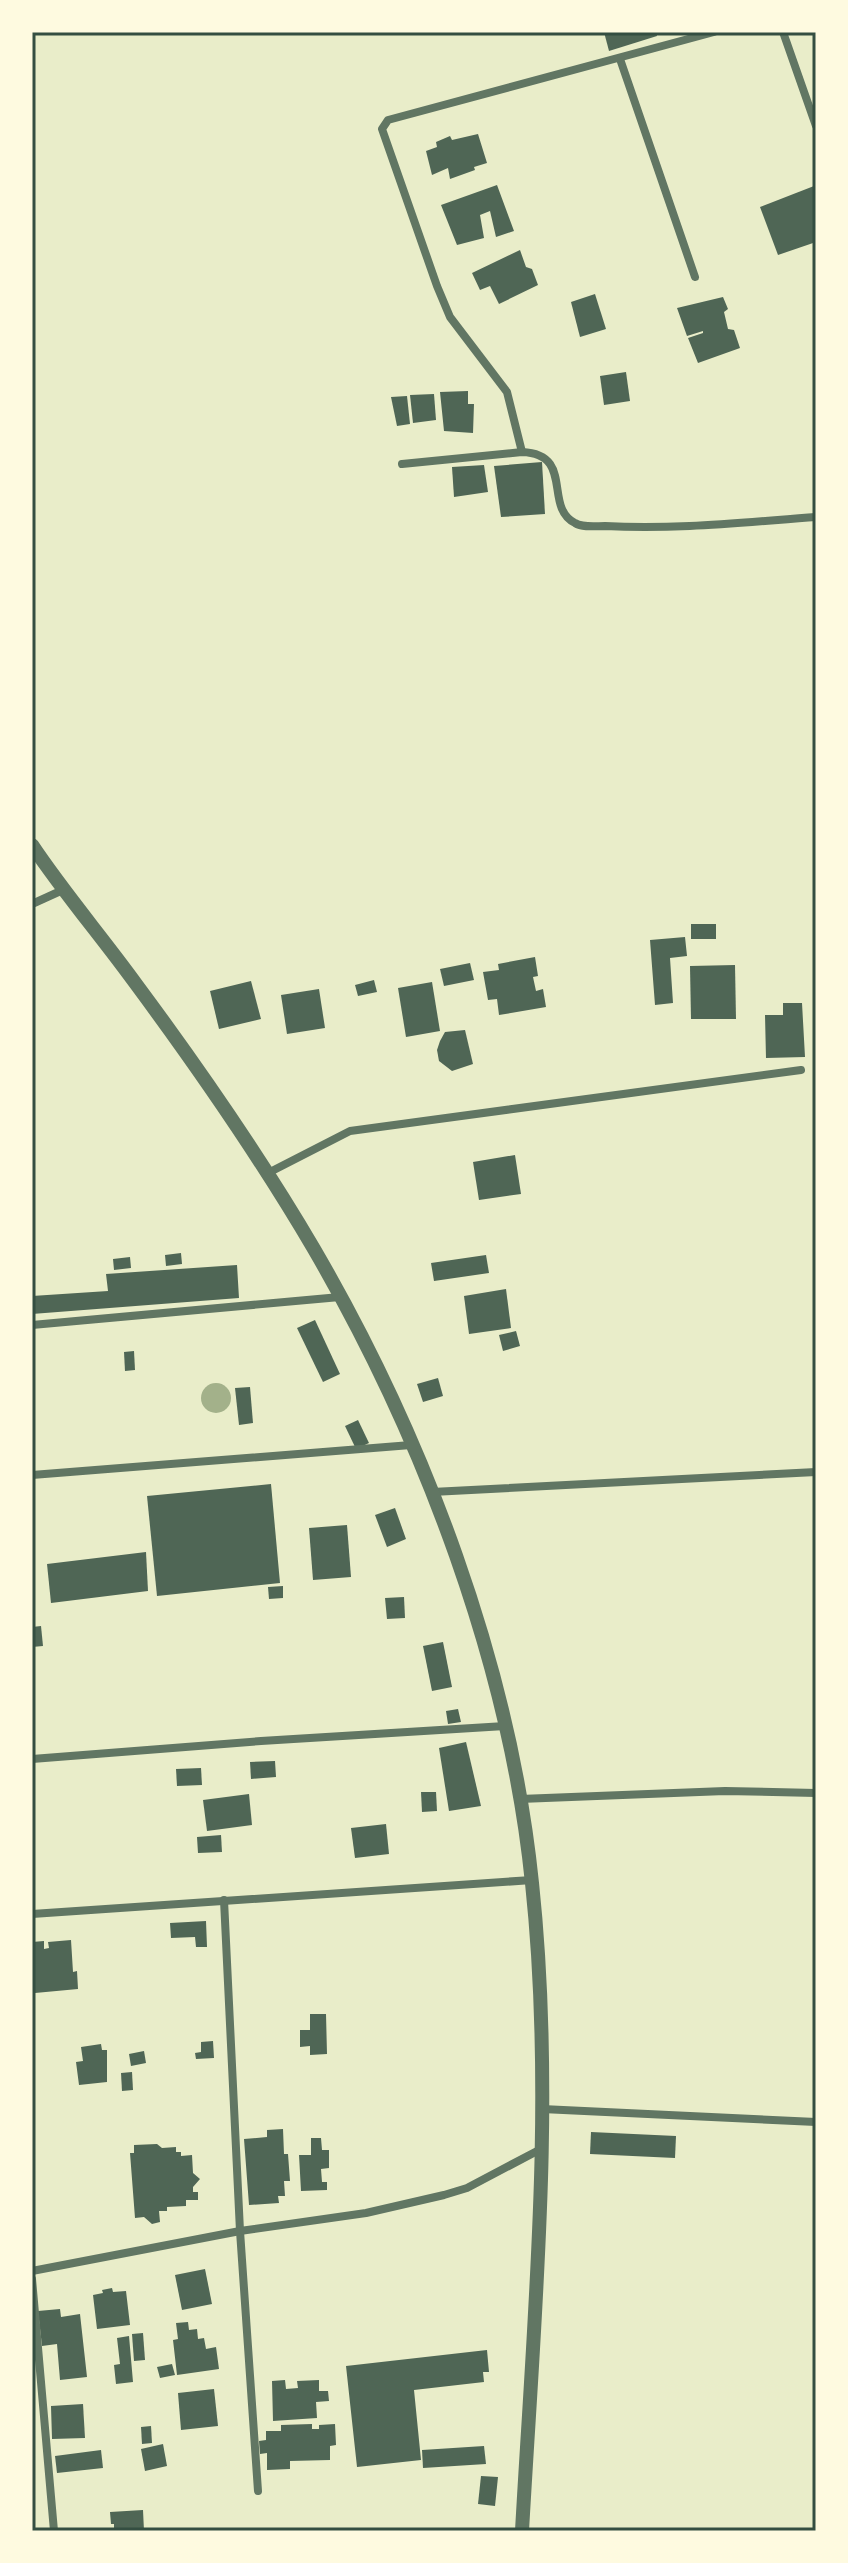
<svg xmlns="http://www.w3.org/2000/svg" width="848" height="2563" font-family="Lato,sans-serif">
	<rect width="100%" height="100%" fill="#e9edc9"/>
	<!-- water -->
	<circle fill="#a3b18a" cx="216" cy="1398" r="15"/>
	<!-- building -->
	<g fill="#4f6655">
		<polygon points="604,32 656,32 657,36 609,51"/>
		<polygon points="478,134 487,163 474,167 475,170 450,179 448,168 432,175 426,151 437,147 436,142 450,136 452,140"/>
		<polygon points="497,185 514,231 496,237 490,211 480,215 484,238 457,245 441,205"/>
		<polygon points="814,186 816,242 778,255 760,207"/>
		<polygon points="520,250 526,267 532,269 538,285 499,304 490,286 480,290 472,273"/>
		<polygon points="595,294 606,329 580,337 571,302"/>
		<polygon points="723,297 728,309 724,312 728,329 734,330 740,348 698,363 688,338 703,333 703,331 687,336 677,308"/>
		<polygon points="626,372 630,401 604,405 600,376"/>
		<polygon points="468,391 468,404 474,404 473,433 444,431 440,392"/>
		<polygon points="434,394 436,420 413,423 410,395"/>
		<polygon points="407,396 410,424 397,426 391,397"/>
		<polygon points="542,462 545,514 501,517 494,466"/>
		<polygon points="484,465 488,492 454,497 452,467"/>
		<rect x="691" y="924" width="25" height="15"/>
		<polygon points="685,937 687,956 670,958 673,1003 655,1005 650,940"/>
		<polygon points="535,957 538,976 533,977 536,991 543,989 546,1007 499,1015 497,999 488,1000 483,972 499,970 498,964"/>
		<polygon points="470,963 474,980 444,986 440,969"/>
		<polygon points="735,965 736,1019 691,1019 690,966"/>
		<polygon points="374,980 377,992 358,996 355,985"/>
		<polygon points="251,981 261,1019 219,1029 210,991"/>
		<polygon points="432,982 440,1031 406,1037 398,988"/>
		<polygon points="319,989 325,1028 287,1034 281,995"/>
		<polygon points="783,1003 802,1003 805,1057 766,1058 765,1015 783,1015"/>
		<polygon points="465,1030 473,1064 452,1071 439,1061 437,1050 440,1041 445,1032"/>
		<polygon points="515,1155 521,1194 479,1200 473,1162"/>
		<polygon points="181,1253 182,1264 166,1266 165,1255"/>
		<polygon points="486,1255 489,1273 434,1281 431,1263"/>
		<polygon points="130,1257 131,1268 114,1270 113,1259"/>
		<polygon points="237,1265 239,1298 32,1314 32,1296 108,1291 106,1274"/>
		<polygon points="506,1289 511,1328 469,1334 464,1296"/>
		<polygon points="315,1320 340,1374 323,1382 297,1328"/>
		<polygon points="516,1331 520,1346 503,1351 499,1335"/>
		<polygon points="134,1351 135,1370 125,1371 124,1352"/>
		<polygon points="438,1378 443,1396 423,1402 417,1384"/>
		<polygon points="250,1387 253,1423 239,1425 235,1388"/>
		<polygon points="358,1420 369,1443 356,1449 345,1426"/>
		<polygon points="271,1484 280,1583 157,1596 147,1496"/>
		<polygon points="395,1508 406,1539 387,1547 375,1515"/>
		<polygon points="347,1525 351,1577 313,1580 309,1528"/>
		<polygon points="146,1552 148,1591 51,1603 47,1564"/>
		<polygon points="283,1586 283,1598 269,1599 268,1587"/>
		<polygon points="404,1597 405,1618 387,1619 385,1598"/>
		<polygon points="41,1626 43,1646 32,1647 32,1627"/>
		<polygon points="443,1642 452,1687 432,1691 423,1646"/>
		<polygon points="458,1709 461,1722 448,1724 446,1711"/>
		<polygon points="466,1742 481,1806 449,1811 439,1748"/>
		<polygon points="275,1761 276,1777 251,1779 250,1762"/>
		<polygon points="201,1768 202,1785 177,1786 176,1769"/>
		<polygon points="421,1792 436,1792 437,1811 422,1812"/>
		<polygon points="249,1794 252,1825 207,1831 203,1800"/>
		<polygon points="386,1824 389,1854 355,1858 351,1828"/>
		<polygon points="221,1835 222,1852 198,1853 197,1837"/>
		<polygon points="206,1921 207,1947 196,1947 195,1937 171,1938 170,1923"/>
		<polygon points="71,1940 73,1972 77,1971 78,1989 35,1993 32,1942 44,1941 44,1949 49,1948 48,1942"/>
		<polygon points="310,2014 326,2014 327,2054 310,2055 310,2046 300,2047 300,2030 310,2030"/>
		<polygon points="213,2041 214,2058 196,2059 195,2053 201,2052 201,2042"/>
		<polygon points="101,2044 102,2050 107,2050 107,2082 79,2085 76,2062 83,2061 81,2047"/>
		<polygon points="144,2051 146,2063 131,2066 129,2054"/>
		<polygon points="132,2072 133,2090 122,2091 121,2073"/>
		<polygon points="283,2129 284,2154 288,2154 290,2181 284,2181 285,2196 278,2196 279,2203 249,2205 244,2139 267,2137 267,2130"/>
		<polygon points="591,2132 676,2136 675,2158 590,2154"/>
		<polygon points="311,2138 321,2138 322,2150 329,2150 329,2168 321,2169 322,2182 327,2182 327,2190 301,2191 299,2155 311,2155"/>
		<polygon points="157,2144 162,2148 176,2147 176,2152 181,2152 181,2156 192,2155 193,2173 200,2179 193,2187 193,2192 198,2192 198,2200 186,2200 186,2206 167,2207 167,2211 159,2211 160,2222 152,2224 144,2217 135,2218 130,2153 134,2153 134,2145"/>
		<polygon points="205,2269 212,2304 182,2310 175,2275"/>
		<polygon points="112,2288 113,2292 126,2291 130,2325 97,2329 93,2295 103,2293 102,2290"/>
		<polygon points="60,2309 61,2317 80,2314 87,2377 60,2380 57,2344 42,2346 38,2311"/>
		<polygon points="188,2322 189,2330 197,2329 198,2339 204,2338 206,2349 216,2347 219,2369 177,2375 173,2340 178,2339 176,2323"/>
		<polygon points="143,2333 145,2360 134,2361 132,2334"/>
		<polygon points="129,2336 133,2382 116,2384 114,2365 120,2364 117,2338"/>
		<polygon points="487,2350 489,2372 483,2372 484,2382 414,2390 421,2460 357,2467 346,2366"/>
		<polygon points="172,2364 175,2375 160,2378 157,2367"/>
		<polygon points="285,2380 286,2389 298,2388 297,2381 319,2380 319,2391 328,2391 329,2401 316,2402 317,2418 273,2421 272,2381"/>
		<polygon points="214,2389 218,2426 181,2430 178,2393"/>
		<polygon points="83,2404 85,2438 52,2439 51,2406"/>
		<polygon points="312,2424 312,2429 319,2429 319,2425 335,2424 336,2445 330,2446 330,2460 290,2461 290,2469 267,2470 267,2453 260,2454 259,2441 266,2440 266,2431 281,2431 281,2425"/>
		<polygon points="151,2426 152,2443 142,2444 141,2427"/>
		<polygon points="163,2444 167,2466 145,2471 141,2449"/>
		<polygon points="484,2446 486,2464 423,2468 422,2450"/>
		<polygon points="101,2450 103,2468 57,2473 55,2456"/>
		<polygon points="481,2476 498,2477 495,2506 478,2504"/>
		<polygon points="143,2510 144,2531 114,2531 114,2524 111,2524 110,2512"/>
	</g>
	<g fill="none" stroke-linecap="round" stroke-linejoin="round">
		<!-- minor -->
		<g stroke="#617663" stroke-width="8">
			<polyline points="783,32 816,126"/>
			<polyline points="620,59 695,277"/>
			<polyline points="522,452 507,392 450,317 437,286 382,129 388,120 714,32"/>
			<path d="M402,464L522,452C575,454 543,507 575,523C583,528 596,526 605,526C675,530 746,522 816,517"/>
			<polyline points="32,904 65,889"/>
			<polyline points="268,1173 350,1131 801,1070"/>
			<polyline points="32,1325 340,1297"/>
			<polyline points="32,1475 411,1445"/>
			<polyline points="432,1492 816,1472"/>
			<polyline points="32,1759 261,1741 505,1726"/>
			<polyline points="520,1799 725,1791 816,1793"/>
			<polyline points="224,1900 240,2231 258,2491"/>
			<polyline points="32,1914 532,1880"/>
			<polyline points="542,2109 816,2122"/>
			<polyline points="32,2271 240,2231 366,2213 444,2195 467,2188 541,2149"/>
			<polyline points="32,2279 54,2531"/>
		</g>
		<!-- tertiary -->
		<path stroke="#617663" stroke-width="14" d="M32,845C64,893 102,937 136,984C199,1069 260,1157 314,1249C424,1438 510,1666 532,1883C555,2099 534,2316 522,2531"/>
	</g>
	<!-- border -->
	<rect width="848" height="2563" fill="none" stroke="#fefae0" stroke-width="68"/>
	<rect x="34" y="34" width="780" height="2495" fill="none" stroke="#344e41" stroke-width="3"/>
</svg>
